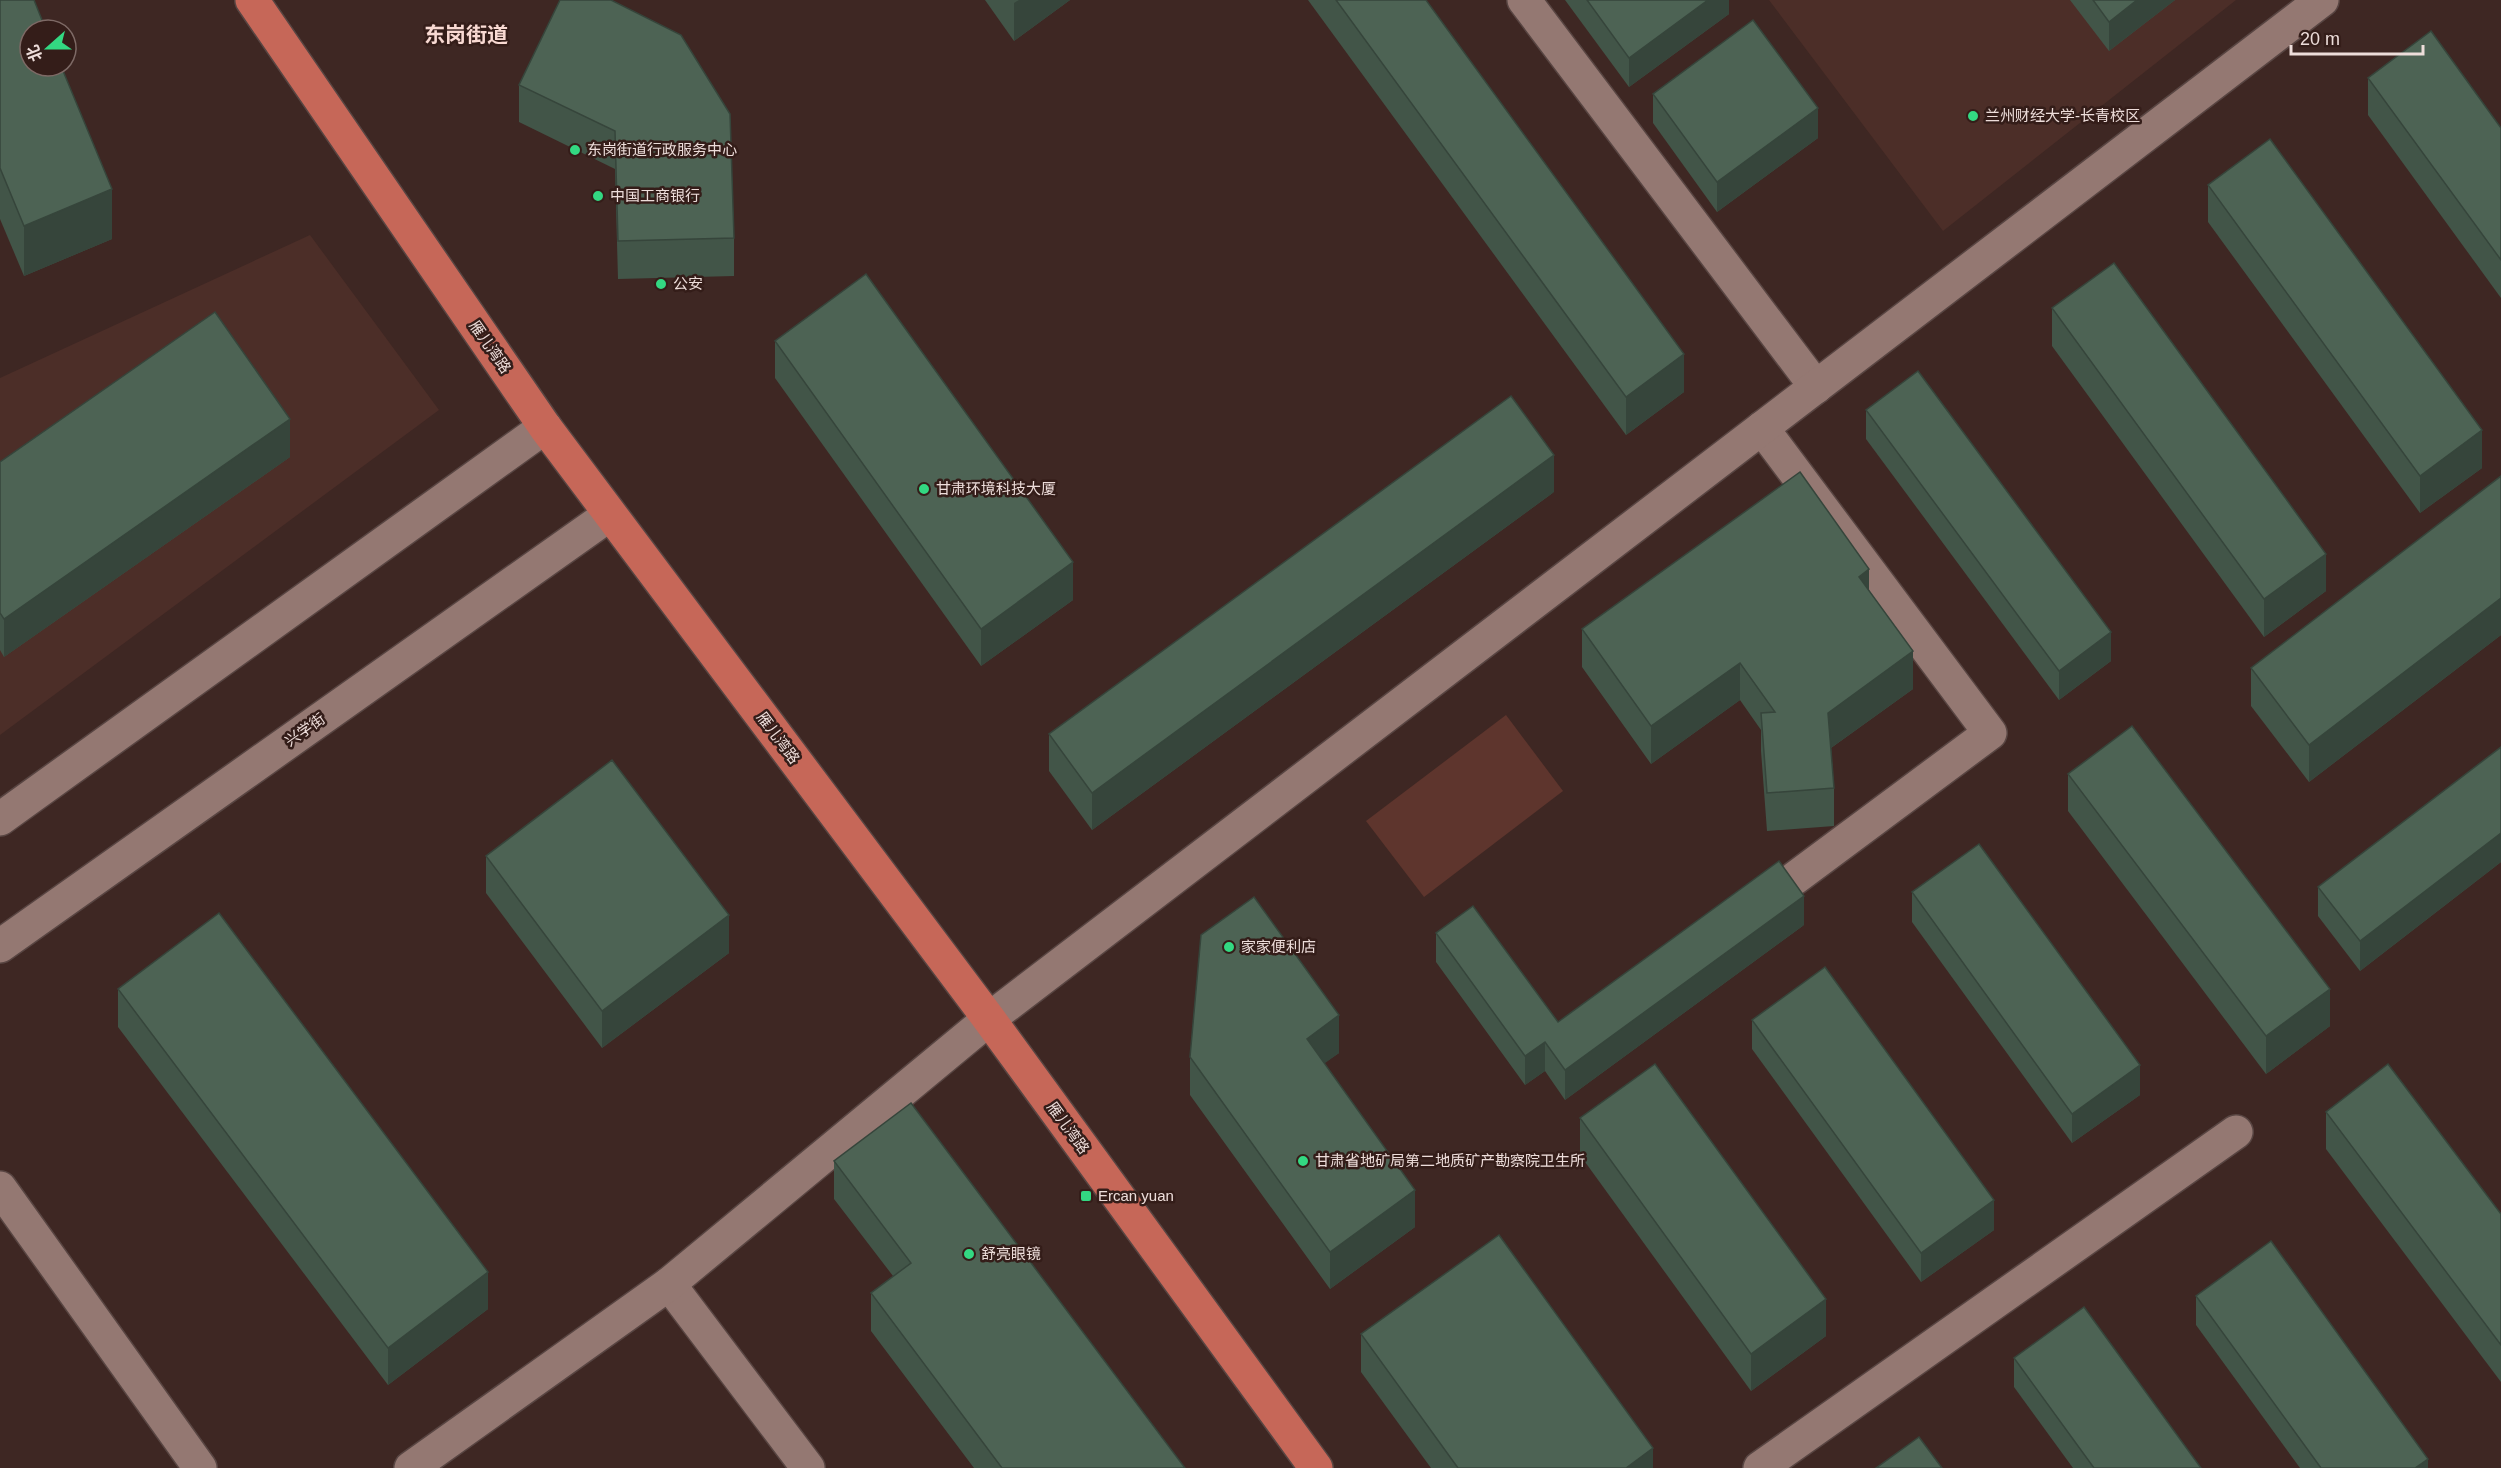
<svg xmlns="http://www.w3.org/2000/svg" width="2501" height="1468" font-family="Arial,'Noto Sans SC',sans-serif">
	<rect width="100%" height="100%" fill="#3e2723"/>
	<!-- built -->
	<g fill="#4c2e28">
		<polygon points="1769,0 2236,0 1943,231"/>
		<polygon points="310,235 439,410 0,735 0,378"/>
	</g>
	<!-- garden -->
	<polygon fill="#5e352d" points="1506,715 1563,791 1424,897 1366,821"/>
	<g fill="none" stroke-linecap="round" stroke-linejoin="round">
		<defs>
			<g id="minor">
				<polyline points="1524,0 1816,387"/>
				<polyline points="1762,428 1990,733 1795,878"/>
				<polyline points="0,819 545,427"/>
				<polyline points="0,946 609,515"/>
				<polyline points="0,1188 200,1468"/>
				<polyline points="669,1284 808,1468"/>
				<polyline points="411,1468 669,1284 989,1019 2322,0"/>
				<polyline points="1760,1468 2236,1132"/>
			</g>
			<polyline id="major" points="252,0 545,427 989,1019 1316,1468"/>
		</defs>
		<!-- minor casing -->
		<use href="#minor" stroke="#584542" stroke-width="36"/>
		<!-- major casing -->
		<use href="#major" stroke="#584542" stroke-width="36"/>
		<!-- minor -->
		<use href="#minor" stroke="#947872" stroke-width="33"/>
		<!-- major -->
		<use href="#major" stroke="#c66758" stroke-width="33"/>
	</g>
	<!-- wall -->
	<g fill="#425548">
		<polygon points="0,0 112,239 24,276 0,219"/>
		<polygon points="985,0 1070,0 1014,41"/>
		<polygon points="1308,0 1426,0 1684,392 1626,435"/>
		<polygon points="1565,0 1729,0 1729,14 1629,87"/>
		<polygon points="2070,0 2175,0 2109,51"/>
		<polygon points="2368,78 2501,128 2501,298 2368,115"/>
		<polygon points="519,85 730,114 734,238 734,276 618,279 615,169 519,122"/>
		<polygon points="1653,94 1818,138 1717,212 1653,123"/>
		<polygon points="2208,185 2482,468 2420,513 2208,222"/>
		<polygon points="2052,308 2326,591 2264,637 2052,346"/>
		<polygon points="775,341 1073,600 981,666 775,378"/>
		<polygon points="1866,410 2111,661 2059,700 1866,439"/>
		<polygon points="290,457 4,657 0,650 0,462"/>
		<polygon points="2501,476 2501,635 2309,782 2251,706 2251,668"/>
		<polygon points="1554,492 1092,830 1049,771 1049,734"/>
		<polygon points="1869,590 1913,689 1831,748 1834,788 1834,826 1767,831 1761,751 1761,730 1740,700 1651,764 1582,667 1582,629"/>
		<polygon points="2501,747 2501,862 2360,971 2318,916 2318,887"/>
		<polygon points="2068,774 2330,1026 2266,1074 2068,811"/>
		<polygon points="486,856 729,953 602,1048 486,893"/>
		<polygon points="1912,892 2140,1095 2072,1143 1912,922"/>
		<polygon points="1804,925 1565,1100 1545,1071 1525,1085 1436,962 1436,933 1558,1022"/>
		<polygon points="118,989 488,1309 388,1385 118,1027"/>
		<polygon points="1752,1020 1994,1230 1921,1282 1752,1049"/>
		<polygon points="1339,1053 1324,1063 1415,1227 1330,1289 1190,1095 1190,1057"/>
		<polygon points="2326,1112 2501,1214 2501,1382 2326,1149"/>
		<polygon points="1580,1118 1826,1336 1751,1391 1580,1155"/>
		<polygon points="834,1161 1185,1468 974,1468 871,1331 871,1293 893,1276 834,1199"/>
		<polygon points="2196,1296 2428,1468 2300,1468 2196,1325"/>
		<polygon points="1361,1334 1653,1468 1431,1468 1361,1372"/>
		<polygon points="2014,1358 2201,1468 2073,1468 2014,1387"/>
	</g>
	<!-- shaded-wall -->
	<g fill="#36453b">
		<polygon points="1019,0 1070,0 1014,41 1014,3"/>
		<polygon points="1708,0 1729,0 1729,14 1629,87 1629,58"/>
		<polygon points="2137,0 2175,0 2109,51 2109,22"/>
		<polygon points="1818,108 1818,138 1717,212 1717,182"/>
		<polygon points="112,189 112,239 24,276 24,226"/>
		<polygon points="1684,354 1684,392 1626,435 1626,397"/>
		<polygon points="290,419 290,457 4,657 4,619"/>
		<polygon points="2482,430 2482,468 2420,513 2420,476"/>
		<polygon points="1554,455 1554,492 1092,830 1092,793"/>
		<polygon points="2326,554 2326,591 2264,637 2264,599"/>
		<polygon points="1073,562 1073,600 981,666 981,629"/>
		<polygon points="1869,569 1869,607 1859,577"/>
		<polygon points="2501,598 2501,635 2309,782 2309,745"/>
		<polygon points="2111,632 2111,661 2059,700 2059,671"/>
		<polygon points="1913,651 1913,689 1828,750 1828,713"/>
		<polygon points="1740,663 1740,700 1651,764 1651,726"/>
		<polygon points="2501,833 2501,862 2360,971 2360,941"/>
		<polygon points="1804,896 1804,925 1565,1100 1565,1070"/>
		<polygon points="729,915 729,953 602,1048 602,1011"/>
		<polygon points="2330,989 2330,1026 2266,1074 2266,1036"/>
		<polygon points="1339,1015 1339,1053 1307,1076 1307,1039"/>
		<polygon points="1545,1042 1545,1071 1525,1085 1525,1056"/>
		<polygon points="2140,1065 2140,1095 2072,1143 2072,1114"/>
		<polygon points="1415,1190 1415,1227 1330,1289 1330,1252"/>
		<polygon points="1994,1200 1994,1230 1921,1282 1921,1253"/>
		<polygon points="488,1272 488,1309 388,1385 388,1348"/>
		<polygon points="1826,1299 1826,1336 1751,1391 1751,1354"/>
		<polygon points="1653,1448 1653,1468 1626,1468"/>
		<polygon points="2428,1459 2428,1468 2415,1468"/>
	</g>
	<!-- building -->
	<g fill="#4d6354" stroke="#36453b" stroke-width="1.5">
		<polygon points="0,0 34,0 46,30 30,30 30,66 61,66 112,189 24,226 0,168"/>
		<polygon points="560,0 611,0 681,35 730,114 734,238 618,241 615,131 519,85"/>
		<polygon points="1336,0 1426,0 1684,354 1626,397"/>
		<polygon points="1587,0 1708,0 1629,58"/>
		<polygon points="2093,0 2137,0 2109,22"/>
		<polygon points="1753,20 1818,108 1717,182 1653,94"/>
		<polygon points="2431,31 2501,128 2501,260 2368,78"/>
		<polygon points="2270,139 2482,430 2420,476 2208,185"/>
		<polygon points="2114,263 2326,554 2264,599 2052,308"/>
		<polygon points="866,274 1073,562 981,629 775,341"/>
		<polygon points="215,312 290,419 4,619 0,613 0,462"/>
		<polygon points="1918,371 2111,632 2059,671 1866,410"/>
		<polygon points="1511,396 1554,455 1092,793 1049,734"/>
		<polygon points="1800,472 1869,569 1859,577 1913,651 1828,713 1834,788 1767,793 1761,713 1775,712 1740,663 1651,726 1582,629"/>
		<polygon points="2501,476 2501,598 2309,745 2251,668"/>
		<polygon points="2132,726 2330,989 2266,1036 2068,774"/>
		<polygon points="2501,747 2501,833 2360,941 2318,887"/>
		<polygon points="612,760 729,915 602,1011 486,856"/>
		<polygon points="1979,844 2140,1065 2072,1114 1912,892"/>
		<polygon points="1779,861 1804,896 1565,1070 1545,1042 1525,1056 1436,933 1473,906 1558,1022"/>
		<polygon points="1254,897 1339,1015 1307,1039 1415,1190 1330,1252 1190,1057 1201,935"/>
		<polygon points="219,913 488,1272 388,1348 118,989"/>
		<polygon points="1825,967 1994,1200 1921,1253 1752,1020"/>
		<polygon points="1655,1064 1826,1299 1751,1354 1580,1118"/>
		<polygon points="2388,1064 2501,1214 2501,1345 2326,1112"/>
		<polygon points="911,1103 1185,1468 1002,1468 871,1293 911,1263 834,1161"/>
		<polygon points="1499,1235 1653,1448 1626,1468 1458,1468 1361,1334"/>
		<polygon points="2271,1241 2428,1459 2415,1468 2321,1468 2196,1296"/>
		<polygon points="2084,1307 2201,1468 2094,1468 2014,1358"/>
		<polygon points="1919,1437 1942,1468 1876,1468"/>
	</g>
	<!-- markers -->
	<g fill="#33d882" stroke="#341d19" stroke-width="2">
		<circle cx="1973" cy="116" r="6"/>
		<circle cx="575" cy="150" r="6"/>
		<circle cx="598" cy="196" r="6"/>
		<circle cx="661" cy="284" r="6"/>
		<circle cx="924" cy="489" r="6"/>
		<circle cx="1229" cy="947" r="6"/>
		<circle cx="1303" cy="1161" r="6"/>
		<rect x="1080" y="1190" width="12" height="12" rx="3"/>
		<circle cx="969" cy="1254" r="6"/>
	</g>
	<g text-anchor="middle" stroke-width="5" stroke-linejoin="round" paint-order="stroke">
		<!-- poi labels -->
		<g font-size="15" fill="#edddda" stroke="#341d19" text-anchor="start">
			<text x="1985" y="121">兰州财经大学-长青校区</text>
			<text x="587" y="155">东岗街道行政服务中心</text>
			<text x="610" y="201">中国工商银行</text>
			<text x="673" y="289">公安</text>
			<text x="936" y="494">甘肃环境科技大厦</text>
			<text x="1241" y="952">家家便利店</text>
			<text x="1315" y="1166">甘肃省地矿局第二地质矿产勘察院卫生所</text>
			<text x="1098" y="1201">Ercan yuan</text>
			<text x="981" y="1259">舒亮眼镜</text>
		</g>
		<!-- street labels -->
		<g font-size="15" fill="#edddda" stroke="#341d19">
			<text transform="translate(490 347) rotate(55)" y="5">雁儿湾路</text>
			<text transform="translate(305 730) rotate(-35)" y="5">兴学街</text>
			<text transform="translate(778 738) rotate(53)" y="5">雁儿湾路</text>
			<text transform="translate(1068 1128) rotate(54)" y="5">雁儿湾路</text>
		</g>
		<!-- district labels -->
		<g font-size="21" font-weight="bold" fill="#f9dad3" stroke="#341d19">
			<text x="466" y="42">东岗街道</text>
		</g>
	</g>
	<!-- north arrow -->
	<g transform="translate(48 48) rotate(249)"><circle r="28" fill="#341d19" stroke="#7e6a66" stroke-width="1.5"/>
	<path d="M0-4.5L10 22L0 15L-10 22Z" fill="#33d882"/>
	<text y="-9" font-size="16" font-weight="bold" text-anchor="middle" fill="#edddda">北</text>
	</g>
	<!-- scale -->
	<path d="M2291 45v9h132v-9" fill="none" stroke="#edddda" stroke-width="3"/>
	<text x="2300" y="45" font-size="18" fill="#edddda" stroke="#341d19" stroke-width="4.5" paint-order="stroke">20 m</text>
</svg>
